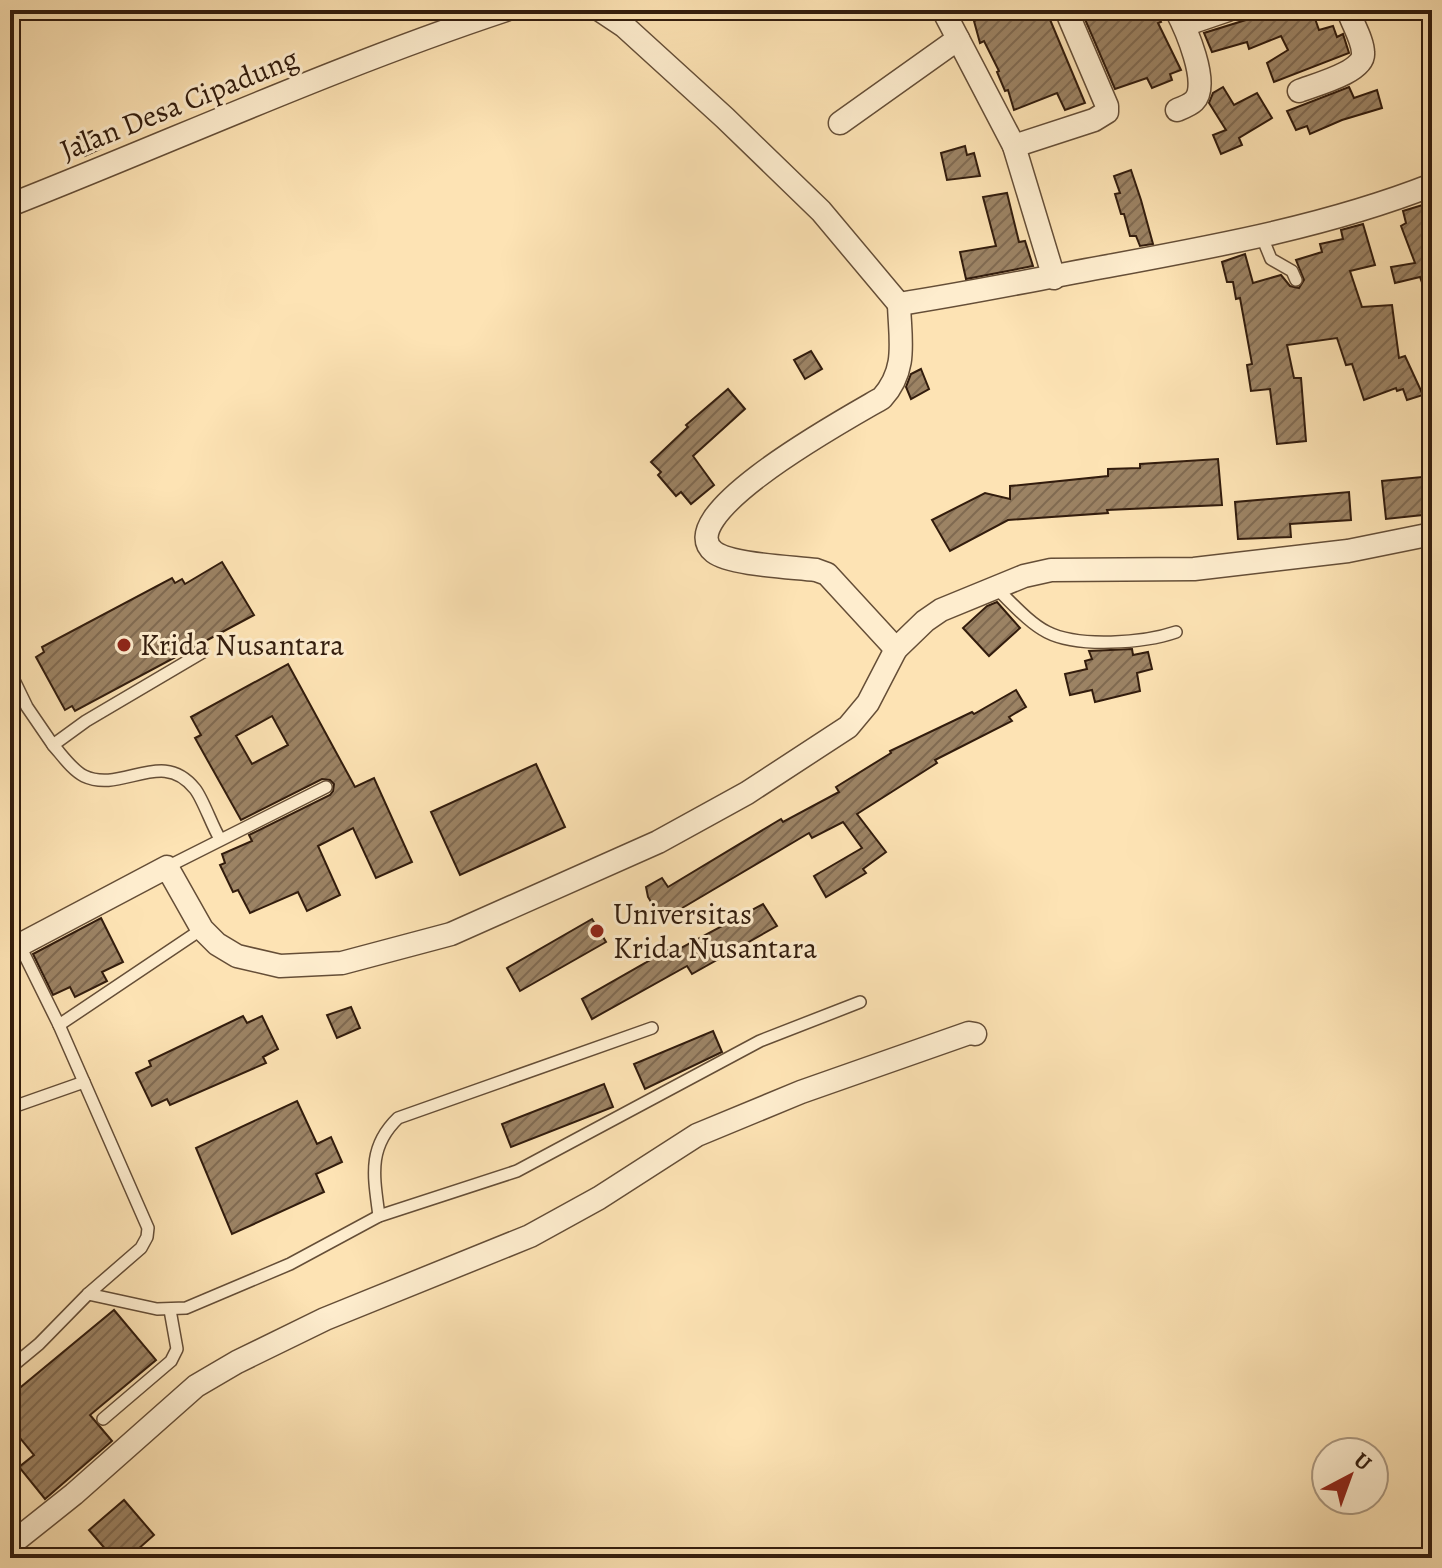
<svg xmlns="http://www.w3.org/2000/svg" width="1442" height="1568" font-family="Alegreya,serif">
	<defs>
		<pattern id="building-hatch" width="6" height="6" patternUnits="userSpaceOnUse" patternTransform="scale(2)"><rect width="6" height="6" fill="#9c8364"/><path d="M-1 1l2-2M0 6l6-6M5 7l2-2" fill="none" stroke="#806a51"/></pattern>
	</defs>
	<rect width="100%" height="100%" fill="#fde3b4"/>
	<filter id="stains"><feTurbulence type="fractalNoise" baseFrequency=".0025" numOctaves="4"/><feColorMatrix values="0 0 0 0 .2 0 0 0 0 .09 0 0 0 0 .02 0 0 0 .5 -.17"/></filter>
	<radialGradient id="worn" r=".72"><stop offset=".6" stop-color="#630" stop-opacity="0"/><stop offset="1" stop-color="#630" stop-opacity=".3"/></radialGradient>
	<!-- building -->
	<g fill="url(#building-hatch)" stroke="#321c0d" stroke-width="2" fill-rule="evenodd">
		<polygon points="997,10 1011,10 1013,17 1030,10 1046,10 1085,103 1065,110 1057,93 1014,110 1008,90 1005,91 997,72 999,71 984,41 980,43 974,21"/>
		<polygon points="1081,10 1155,10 1161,22 1158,23 1181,70 1170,74 1172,80 1152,88 1147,78 1115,89"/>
		<polygon points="1278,10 1312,10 1319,30 1333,26 1337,37 1343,34 1349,53 1274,82 1267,63 1288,50 1281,36 1249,49 1247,42 1212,52 1204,33"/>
		<polygon points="1223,87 1234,105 1257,93 1272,118 1239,138 1242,145 1221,154 1213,135 1226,130 1209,103 1213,93"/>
		<polygon points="1349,87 1354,98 1377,90 1382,108 1342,120 1310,134 1307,126 1296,130 1287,111"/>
		<polygon points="92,131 100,149 85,156 77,137"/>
		<polygon points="965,146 967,155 974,153 980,176 947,180 941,153"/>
		<polygon points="1131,170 1141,200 1153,244 1140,246 1136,236 1130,236 1124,214 1121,214 1115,194 1120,193 1114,176"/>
		<polygon points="1007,193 1019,242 1025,241 1033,266 966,279 960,252 996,246 983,197"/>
		<polygon points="1432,202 1432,305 1430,305 1420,277 1395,283 1391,267 1415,263 1401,226 1406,223 1403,211"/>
		<polygon points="1363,224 1375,265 1350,271 1362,307 1392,305 1399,358 1405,356 1423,395 1407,400 1403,389 1397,391 1396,388 1364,400 1352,364 1346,365 1337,338 1287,345 1294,378 1301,378 1306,441 1277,444 1270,389 1251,391 1247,365 1252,364 1240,298 1236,299 1233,282 1227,282 1222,262 1245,254 1253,283 1281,275 1290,286 1299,288 1304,280 1296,260 1322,252 1320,244 1343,239 1341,230"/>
		<polygon points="811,351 822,369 805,379 794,360"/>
		<polygon points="921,369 929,389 911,399 906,387 911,374"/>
		<polygon points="728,389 745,409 693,456 714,485 691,504 681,492 676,496 658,475 661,472 651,462 688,427 686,425"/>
		<polygon points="1218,459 1222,505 1107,510 1108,513 1008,520 950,551 932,520 985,493 1010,499 1010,486 1108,476 1108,469 1140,468 1140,464"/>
		<polygon points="1432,476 1432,514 1386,519 1382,481"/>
		<polygon points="1349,492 1351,520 1290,524 1291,537 1238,539 1235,502"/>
		<polygon points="222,562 254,615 75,711 72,706 65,710 36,657 44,652 42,647 172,578 175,583 182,579 185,584"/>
		<polygon points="997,602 1020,628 989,656 963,628 987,606"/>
		<polygon points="1132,649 1133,655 1148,652 1152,669 1137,673 1140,691 1095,702 1092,690 1070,695 1065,674 1087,669 1085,661 1092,659 1089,651"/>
		<path d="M288,664L355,787L374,778L412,862L376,878L353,828L318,846L340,895L307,911L298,892L250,913L238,890L233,892L220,865L225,863L222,854L252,841L249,835L330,795L333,791L334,784L330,780L322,779L241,820L195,738L201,735L191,717ZM272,716L288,745L252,764L236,736Z"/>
		<polygon points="1016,690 1026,707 1009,717 1012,721 935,760 937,763 857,814 886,852 863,869 866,873 826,897 814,876 862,848 843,822 812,838 809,833 662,920 648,897 646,887 662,878 668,887 781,819 783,822 839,792 836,787 891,753 890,751 972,712 974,714"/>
		<polygon points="536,764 565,827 460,875 431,812"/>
		<polygon points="763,904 777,926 692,974 687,966 592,1019 582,999 668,950 670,954"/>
		<polygon points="101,918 123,962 102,972 107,981 75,997 70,987 53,995 33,954"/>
		<polygon points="592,919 606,942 520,991 507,968"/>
		<polygon points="351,1007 360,1028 337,1038 327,1015"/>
		<polygon points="243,1016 247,1023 262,1016 278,1049 263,1057 266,1063 170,1105 167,1099 152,1106 136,1073 151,1066 149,1061"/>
		<polygon points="713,1031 722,1052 645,1089 634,1064"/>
		<polygon points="604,1084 613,1107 511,1147 502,1124"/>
		<polygon points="297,1101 317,1144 331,1137 342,1162 316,1174 324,1192 232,1234 196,1148"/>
		<polygon points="114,1310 156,1360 90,1415 112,1441 45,1499 19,1467 34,1455 10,1426 10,1396"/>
		<polygon points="124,1500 154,1535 128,1558 113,1558 89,1530"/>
	</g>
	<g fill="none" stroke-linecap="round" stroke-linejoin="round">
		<defs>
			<g id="service">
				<polyline points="1262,237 1271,259 1292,271 1296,280"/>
				<path d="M996,588C1011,602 1029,623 1047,632C1078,648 1144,643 1176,632"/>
				<path d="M203,652L86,721L53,745C62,755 72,770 84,776C122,794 162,747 195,789C203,799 212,826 220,839"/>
				<polyline points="10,672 27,707 53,745"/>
				<polyline points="167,867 326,787"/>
				<polyline points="59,1025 202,929"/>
				<polyline points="10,1108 84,1082"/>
				<path d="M379,1216C374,1177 367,1148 398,1118L652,1028"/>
				<polyline points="88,1294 157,1309 186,1308 290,1264 379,1216 517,1171 760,1041 860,1002"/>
				<polyline points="10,1368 39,1344 88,1294 141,1248 147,1237 148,1228 59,1025 20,946"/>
				<polyline points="103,1419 171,1361 177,1349 170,1310"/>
			</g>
			<g id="minor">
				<path d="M600,10L624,26L725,118L821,211L899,304C971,293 1042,278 1114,265C1222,245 1330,225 1432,185"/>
				<polyline points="943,10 1014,146 1054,278"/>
				<path d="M1176,10C1185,27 1211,85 1194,101C1190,105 1182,108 1177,110"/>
				<polyline points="1184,25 1228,10"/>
				<path d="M1299,91C1314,85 1365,72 1363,53C1363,40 1352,23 1348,10"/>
				<polyline points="840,123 958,39"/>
				<polyline points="1014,146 1094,120 1107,112 1107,106 1066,10"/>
				<path d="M10,205C175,140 337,66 506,10"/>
				<path d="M899,304C900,340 908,369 882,398C857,413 667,515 714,552C731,565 793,567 816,570L827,574L896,649L925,621L941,610L1024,576L1051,570L1194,569L1348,551L1432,534"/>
				<polyline points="10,950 167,867 202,929 217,944 237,956 280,966 342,963 451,934 658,842 747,793 848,727 868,703 896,649"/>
				<polyline points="10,1545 74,1494 196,1386 237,1362 325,1319 530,1236 599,1198 697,1135 801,1092 969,1033 975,1034"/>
			</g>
		</defs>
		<!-- service casing -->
		<use href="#service" stroke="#654e37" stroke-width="14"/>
		<!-- minor casing -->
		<use href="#minor" stroke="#654e37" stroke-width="25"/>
		<!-- service -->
		<use href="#service" stroke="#feedce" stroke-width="11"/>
		<!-- minor -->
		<use href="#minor" stroke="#feedce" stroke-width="22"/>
	</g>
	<!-- markers -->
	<g fill="#8f2418" stroke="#feedce" stroke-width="3">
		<circle cx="124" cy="645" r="8"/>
		<circle cx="597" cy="931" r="8"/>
	</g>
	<g text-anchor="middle" stroke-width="6" stroke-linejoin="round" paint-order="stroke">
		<!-- street labels -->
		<g font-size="30" fill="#321c0d" stroke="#feedce">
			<text transform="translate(179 104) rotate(-22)" y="10">Jalan Desa Cipadung</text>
		</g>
		<!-- poi labels -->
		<g font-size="30" fill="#321c0d" stroke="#feedce" text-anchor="start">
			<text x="140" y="655">Krida Nusantara</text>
			<text x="613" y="924">Universitas<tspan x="613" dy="34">Krida Nusantara</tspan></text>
		</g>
	</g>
	<!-- margin -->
	<rect width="1442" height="1568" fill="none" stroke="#fde3b4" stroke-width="40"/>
	<rect x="12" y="12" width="1418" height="1544" fill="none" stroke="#321c0d" stroke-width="4"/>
	<rect x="20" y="20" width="1402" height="1528" fill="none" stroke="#321c0d" stroke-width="2"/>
	<!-- north arrow -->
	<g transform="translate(1350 1476) rotate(41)"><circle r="38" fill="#feedce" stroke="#ac9981" stroke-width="2"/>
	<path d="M0-6L14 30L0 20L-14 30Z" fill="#8f2418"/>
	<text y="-12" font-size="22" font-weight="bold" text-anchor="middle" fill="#321c0d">U</text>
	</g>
	<rect width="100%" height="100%" filter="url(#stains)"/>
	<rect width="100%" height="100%" fill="url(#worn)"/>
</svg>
